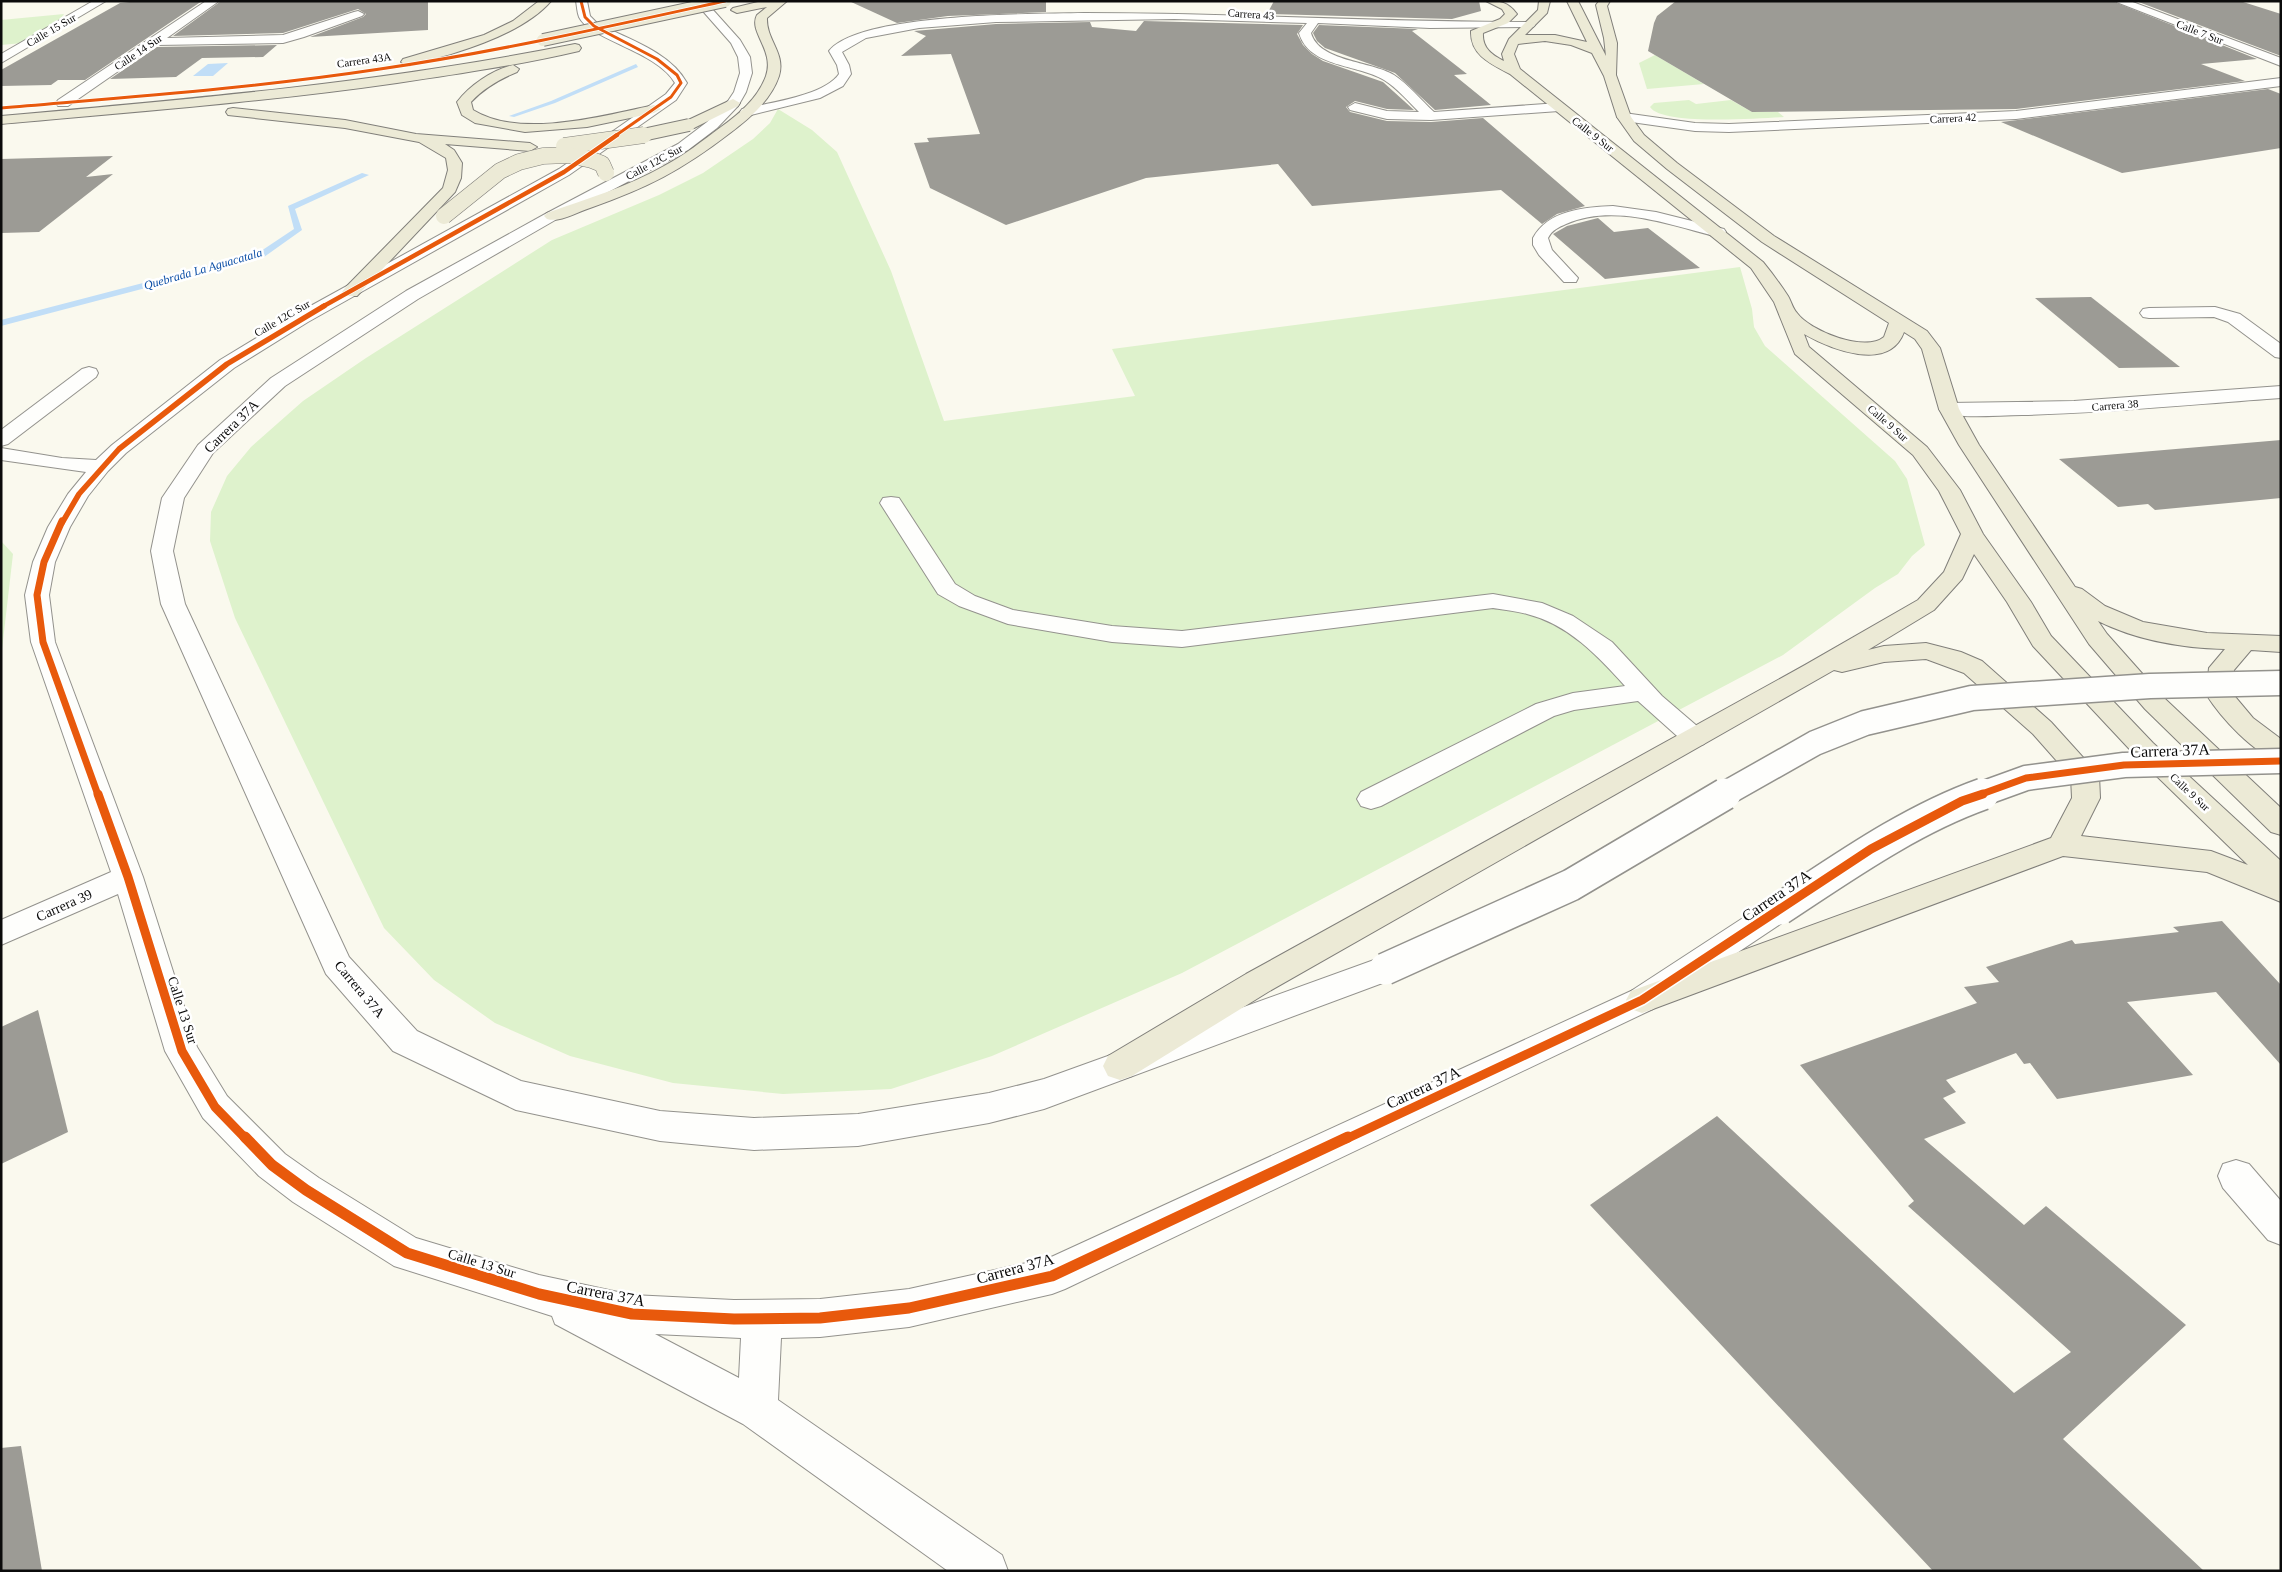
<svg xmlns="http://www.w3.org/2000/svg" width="2282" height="1572" font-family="Georgia,serif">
	<rect width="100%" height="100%" fill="#faf9ee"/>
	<!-- green -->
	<g fill="#def2cc">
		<polygon points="64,14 45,41 1,45 1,20"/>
		<polygon points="1655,55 1704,84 1647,89 1639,63"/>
		<path d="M1689,100L1696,104L1731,100L1752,112H1778L1784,117C1760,118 1662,126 1650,107L1654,103Z"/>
		<polygon points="778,109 812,130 837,152 891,271 944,421 1135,396 1112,349 1740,267 1752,309 1754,327 1765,346 1895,461 1907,479 1925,545 1912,556 1898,574 1875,588 1783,655 1182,973 992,1056 891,1089 783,1094 673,1083 570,1056 495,1023 434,980 384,928 235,618 210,541 211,512 227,476 251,447 303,401 366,358 552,240 659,195 703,173 753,139 770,123"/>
		<polygon points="1,541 13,554 1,658"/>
	</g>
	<!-- water -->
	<polygon fill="#c1def7" points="228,63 213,76 193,76 208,64"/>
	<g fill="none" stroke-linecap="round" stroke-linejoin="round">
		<!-- stream -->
		<g fill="#c1def7" fill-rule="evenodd">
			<polygon points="636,64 638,67 555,103 514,117 509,116 551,101"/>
			<polygon points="362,173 369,175 295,209 302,230 264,257 1,326 1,320 258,253 294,229 288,206"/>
		</g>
	</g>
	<!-- building -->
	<g fill="#9c9b95">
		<polygon points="139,1 202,1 85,80 58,80 51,85 1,86 1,70 120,3"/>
		<polygon points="221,1 428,1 428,30 310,37 363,17 366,14 358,9 283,33 173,36"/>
		<polygon points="849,1 1046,1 1046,12 948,16 897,23"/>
		<polygon points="1274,1 1479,1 1481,11 1452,19 1267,14"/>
		<polygon points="1676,1 2112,1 2257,59 2201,64 2245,81 2016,109 1752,112 1648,51 1654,23 1657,16"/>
		<polygon points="2136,1 2240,1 2281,14 2281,56"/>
		<polygon points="1144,21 1303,25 1297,34 1303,45 1312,54 1323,61 1383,82 1414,110 1387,109 1355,101 1346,107 1350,112 1387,121 1431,122 1483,118 1585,206 1557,214 1542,224 1501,190 1312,206 1278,164 1146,178 1006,225 930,188 914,143 929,142 927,138 980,134 951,54 901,56 926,36 914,31 996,24 1090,22 1092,27 1136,31"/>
		<polygon points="1319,25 1418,29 1412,31 1467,74 1454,75 1491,105 1435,110 1395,73 1325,48 1317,41 1313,33"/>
		<polygon points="277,45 263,57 202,58 176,77 110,79 157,47"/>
		<polygon points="2268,89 2281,94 2281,148 2122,173 2001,122"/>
		<polygon points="113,156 86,177 113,174 39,232 1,233 1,159"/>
		<polygon points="1598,218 1614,232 1648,228 1700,268 1605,279 1553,234 1567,226"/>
		<polygon points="2091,297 2180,367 2119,368 2035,298"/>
		<polygon points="2281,440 2281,498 2155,510 2148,504 2118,507 2059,459"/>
		<polygon points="2222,921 2281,985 2281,1065 2216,992 2127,1002 2193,1075 2057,1099 2030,1063 2024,1064 2016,1053 1946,1080 1956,1092 1943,1098 1966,1123 1924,1139 2024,1225 2046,1206 2186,1325 2063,1439 2204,1571 1933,1571 1590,1205 1717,1116 2014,1393 2071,1352 1908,1206 1914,1201 1800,1065 1977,1003 1964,987 1999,982 1986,967 2072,940 2075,944 2179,932 2173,927"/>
		<polygon points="38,1010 68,1132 1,1164 1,1027"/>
		<polygon points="21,1446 42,1571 1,1571 1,1448"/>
	</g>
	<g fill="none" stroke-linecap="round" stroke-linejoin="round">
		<defs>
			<g id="minor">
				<polygon points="93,1 106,1 1,63 1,54"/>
				<polygon points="206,1 219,1 167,38 283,35 354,12 358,11 364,14 362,16 304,37 283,43 156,45 68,106 58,106 56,103 58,100"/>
				<path d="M576,1H587L590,16L598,24C628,39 670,52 687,83L676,100L569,175L308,322L234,368L126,453L108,471L88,496L70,527L55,562L49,595L55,642L143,877L197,1047L227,1096L285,1154L319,1178L416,1238L539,1275L632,1295L734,1300L820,1299L909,1289L1049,1258L1631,991L1769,901L1780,897L1791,901L1795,909L1791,917L1653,1009L1065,1289L1052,1294L909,1327L820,1337L781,1338L778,1400L1002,1555L1008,1571H948L743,1424L555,1324L552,1316L394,1266L293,1202L259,1176L203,1118L165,1051L118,894L1,945V920L111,872L31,642L25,595L33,562L48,527L68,494L86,472L1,460V448L62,458L96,460L112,445L220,360L296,314L559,169L666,94L675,83C657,51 590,40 579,17C577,12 577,6 576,1ZM655,1334L741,1338L739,1378Z"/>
				<polygon points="694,1 705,1 740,40 750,57 752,73 746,92 738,106 717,128 688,150 557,219 418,299 285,386 213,453 184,498 173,551 185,604 349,957 417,1031 521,1081 660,1111 754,1118 858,1114 989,1093 1044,1079 1385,956 1396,960 1401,969 1396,978 1044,1109 989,1123 858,1146 754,1150 660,1141 516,1110 393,1051 326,974 161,604 151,551 162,498 198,445 271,378 406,291 547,213 678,144 707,122 728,101 734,92 740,73 738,57 731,43"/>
				<polygon points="2114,1 2130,1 2281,58 2281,66"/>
				<path d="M1084,13C1232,13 1380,22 1529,22L1533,23L1535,25L1533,27L1430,28L1318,23L1311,33C1319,62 1371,61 1394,75C1409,85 1421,100 1434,112L1559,103L1566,107L1559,111L1431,120L1387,119L1350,110L1348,107L1355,103L1387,111L1419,112C1408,101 1397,88 1384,80C1358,64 1309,68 1299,33L1307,23L1174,19L996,22L919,28L866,38L842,52L849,65L851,74L843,86L820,98L747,116L740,112L742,109C768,103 824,96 839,74L837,65L829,51C860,13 1032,14 1084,13Z"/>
				<polygon points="2281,78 2281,86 2016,119 1729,132 1695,131 1624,121 1617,117 1624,113 1695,123 1729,124 2016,111"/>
				<path d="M1613,206L1656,212L1724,229L1726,232L1724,235L1718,237C1670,225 1614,203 1566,224C1559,227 1552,230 1548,238L1552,250L1578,278L1576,282H1564L1539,255L1533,245V238C1548,210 1585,207 1613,206Z"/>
				<polygon points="2215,307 2240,314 2281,344 2281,358 2275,357 2228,322 2214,317 2149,318 2143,317 2140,313 2143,309 2149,308"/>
				<polygon points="89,367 96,369 98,373 96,377 8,444 1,446 1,430 82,369"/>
				<path d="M2281,386V398C2195,404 2108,413 2022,415C1997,415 1967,419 1942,413L1939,409L1942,405L1949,403L2074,401Z"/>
				<path d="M891,497L899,498L955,584L975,596L1013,610L1112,626L1182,631L1493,594L1542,603L1573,616L1612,642L1662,696L1704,732L1708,738L1704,744L1695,747L1686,744L1638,701L1574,710L1554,716L1381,806L1371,809L1361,806L1357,799L1361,792L1536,704L1573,693L1625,686C1598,656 1568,624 1527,614C1516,611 1504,610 1493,608L1182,647L1112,642L1008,624L959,606L938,594L880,503L883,498Z"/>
				<polygon points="2236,1160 2249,1164 2281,1201 2281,1245 2268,1240 2223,1188 2218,1176 2223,1164"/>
			</g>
			<g id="major">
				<path d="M539,1H551C521,36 451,55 407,66L401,62L403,59L484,35L513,21Z"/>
				<path d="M762,1H787L767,18C766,40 786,53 779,76C771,100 750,118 730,133C682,170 647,188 590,208C577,212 560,223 547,219L544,216L547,213C586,199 627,187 664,166C685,155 702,141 721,127C739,114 758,98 766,76C775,50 748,32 757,15L767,7L737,13L731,10L733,8Z"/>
				<path d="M1486,1C1500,1 1508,2 1517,14L1508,23L1483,33C1482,48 1492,55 1504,61L1502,54L1509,39L1538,10L1539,1H1550L1547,13L1525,35H1555L1587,42L1567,1H1578L1606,56L1604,38L1596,5L1599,1H1610L1607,6L1617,43L1616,75L1631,117L1644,135L1677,163L1774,236L1927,331L1940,348L1959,409L1979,445L2075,587L2082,589L2105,606L2143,622L2207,633L2281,636V652L2251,650L2234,670L2232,693L2253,718L2281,739V762C2254,754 2221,718 2206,694L2209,668L2225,649C2183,648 2136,640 2098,621L2107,634L2163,697L2281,808V835L2271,832L2145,709L2089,644L1959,445L1939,409L1922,349L1915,339L1904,332C1889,373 1830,349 1804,334L1809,347L1927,447L1960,490L1983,534L2031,602L2051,636L2153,743L2281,861V902L2207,872L2063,856L1653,1009L1642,1013L1631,1009L1626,1000L1631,991L2051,838L2072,798L2071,777L2033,734L1964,673L1926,659L1884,662L1842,672L1834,670L1268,992L1132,1076L1120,1080L1108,1076L1103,1066L1108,1056L1246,974L1805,665L1918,600L1944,572L1961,534L1939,491L1913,455L1795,354L1774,302L1751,268L1510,74C1491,64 1470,55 1471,31L1500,19L1505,14L1502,9ZM1545,41L1571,45L1592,53L1604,76L1617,117L1634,141L1667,169L1762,242L1889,323L1884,337C1865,353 1810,331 1797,313C1793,309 1791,301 1788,296C1780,284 1772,273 1763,262L1520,69L1514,54L1518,44ZM1974,554L2007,602L2033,646L2135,755L2248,865L2211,851L2081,836L2100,798L2099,775L2051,722L1982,661L1961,652L1926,643L1884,646L1868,650L1934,610L1962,579Z"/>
				<path d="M575,44L579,45L581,48L579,51C519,65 458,74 397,83C265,102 133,112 1,124V116C194,99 385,82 575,44Z"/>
				<path d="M513,65L519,69L517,72C500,79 484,88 471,102L473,110C520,139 603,116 654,105L661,109L654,113L587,127L525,132L475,123L462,115L457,102C470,85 492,70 513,65Z"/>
				<polygon points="733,99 740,103 738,106 694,128 689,129 682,125 684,122"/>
				<polygon points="233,108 345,120 416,134 530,143 537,147 530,151 445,144 454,150 462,163 461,178 455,192 357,296 345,296 342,292 345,288 443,188 448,170 446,158 419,142 345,128 228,115 226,112 228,109"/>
			</g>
		</defs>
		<!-- minor casing -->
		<use href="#minor" stroke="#93928d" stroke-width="2"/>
		<!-- major casing -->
		<use href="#major" stroke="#807f7a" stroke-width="2"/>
		<!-- minor -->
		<use href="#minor" fill="#fefefc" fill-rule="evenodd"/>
		<!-- major -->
		<use href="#major" fill="#ecead6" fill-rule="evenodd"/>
		<defs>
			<g id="minor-bridge-far1">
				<polyline points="1723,795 1815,743 1865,723 1972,698 2150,686 2281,683"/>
				<polyline points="1979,795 2026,778 2124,765 2281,761"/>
			</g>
			<g id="minor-bridge">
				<path d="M1780,909C1844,867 1910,820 1983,794"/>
				<polyline points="1385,969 1571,885 1725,794"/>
			</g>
			<g id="major-bridge-far1">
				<polyline points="543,40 725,1"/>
				<polyline points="638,136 689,125"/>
			</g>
			<g id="major-bridge">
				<polyline points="564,146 644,135"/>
				<polyline points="444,216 500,171 519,162 543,156 568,155 592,160 602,164 606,173"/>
			</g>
		</defs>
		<!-- minor-bridge-far1 casing -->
		<use href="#minor-bridge-far1" stroke="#93928d" stroke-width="27" stroke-linecap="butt"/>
		<!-- minor-bridge casing -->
		<use href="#minor-bridge" stroke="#93928d" stroke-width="34" stroke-linecap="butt"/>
		<!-- major-bridge-far1 casing -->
		<use href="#major-bridge-far1" stroke="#807f7a" stroke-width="14" stroke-linecap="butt"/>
		<!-- major-bridge casing -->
		<use href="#major-bridge" stroke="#807f7a" stroke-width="17" stroke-linecap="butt"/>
		<!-- minor-bridge-far1 -->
		<use href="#minor-bridge-far1" stroke="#fefefc" stroke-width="24"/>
		<!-- minor-bridge -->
		<use href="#minor-bridge" stroke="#fefefc" stroke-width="31"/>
		<!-- major-bridge-far1 -->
		<use href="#major-bridge-far1" stroke="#ecead6" stroke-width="12"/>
		<!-- major-bridge -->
		<use href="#major-bridge" stroke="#ecead6" stroke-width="16"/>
		<defs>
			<g id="cycleway-far5">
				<polyline points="581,1 585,17 594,26 657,59 677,75 681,83 671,97 615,136"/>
				<path d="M1,108C128,97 255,88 380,69C496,52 611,26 725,1"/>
			</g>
			<polyline id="cycleway-far4" points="322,307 564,172 617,135"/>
			<polyline id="cycleway-far3" points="62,523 79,494 119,449 227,364 324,306"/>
			<g id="cycleway-far2">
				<polyline points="62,521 44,562 37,595 43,642 98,795"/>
				<polyline points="1979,795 2026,778 2124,765 2281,761"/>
			</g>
			<g id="cycleway-far1">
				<polyline points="98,794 128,877 182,1051 215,1107 246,1139"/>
				<polyline points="1346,1139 1642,1000 1871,849 1962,801 1983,794"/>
			</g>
			<polyline id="cycleway" points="245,1137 272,1165 306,1190 407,1253 539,1294 632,1314 734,1319 820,1318 909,1308 1052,1276 1348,1137"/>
		</defs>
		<!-- cycleway-far5 casing -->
		<use href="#cycleway-far5" stroke="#fff" stroke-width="4.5"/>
		<!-- cycleway-far4 casing -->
		<use href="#cycleway-far4" stroke="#fff" stroke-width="6"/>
		<!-- cycleway-far3 casing -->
		<use href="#cycleway-far3" stroke="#fff" stroke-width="8"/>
		<!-- cycleway-far2 casing -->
		<use href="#cycleway-far2" stroke="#fff" stroke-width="9"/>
		<!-- cycleway-far1 casing -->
		<use href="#cycleway-far1" stroke="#fff" stroke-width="12"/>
		<!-- cycleway casing -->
		<use href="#cycleway" stroke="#fff" stroke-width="14"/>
		<!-- cycleway-far5 -->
		<use href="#cycleway-far5" stroke="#e8590c" stroke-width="3"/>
		<!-- cycleway-far4 -->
		<use href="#cycleway-far4" stroke="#e8590c" stroke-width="4.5"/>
		<!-- cycleway-far3 -->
		<use href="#cycleway-far3" stroke="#e8590c" stroke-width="5.5"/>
		<!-- cycleway-far2 -->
		<use href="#cycleway-far2" stroke="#e8590c" stroke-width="7"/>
		<!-- cycleway-far1 -->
		<use href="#cycleway-far1" stroke="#e8590c" stroke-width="9"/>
		<!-- cycleway -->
		<use href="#cycleway" stroke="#e8590c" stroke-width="11"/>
	</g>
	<g text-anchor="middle" stroke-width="5" stroke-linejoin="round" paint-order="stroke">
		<!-- far-street labels -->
		<g font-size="11" fill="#0b0b0b" stroke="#fff">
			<text transform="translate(1251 14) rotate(4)" y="4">Carrera 43</text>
			<text transform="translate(51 30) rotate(-30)" y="4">Calle 15 Sur</text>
			<text transform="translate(2200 32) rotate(21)" y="4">Calle 7 Sur</text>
			<text transform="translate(138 52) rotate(-34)" y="4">Calle 14 Sur</text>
			<text transform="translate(364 60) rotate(-8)" y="4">Carrera 43A</text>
			<text transform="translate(1953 118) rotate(-3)" y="4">Carrera 42</text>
			<text transform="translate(1593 134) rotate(38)" y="4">Calle 9 Sur</text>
			<text transform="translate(654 162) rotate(-28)" y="4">Calle 12C Sur</text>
			<text transform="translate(282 318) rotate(-30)" y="4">Calle 12C Sur</text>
			<text transform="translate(2115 405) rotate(-5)" y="4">Carrera 38</text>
			<text transform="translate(1888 423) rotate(41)" y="4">Calle 9 Sur</text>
			<text transform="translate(2190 792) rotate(43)" y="4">Calle 9 Sur</text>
		</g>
		<!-- far-water labels -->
		<g font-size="12" font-style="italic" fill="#0b4ea6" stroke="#fff">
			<text transform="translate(203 269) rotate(-16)" y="4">Quebrada La Aguacatala</text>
		</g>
		<!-- street labels -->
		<g font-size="14" fill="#0b0b0b" stroke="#fff">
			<text transform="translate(231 426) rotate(-44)" y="5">Carrera 37A</text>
			<text transform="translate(64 905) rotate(-24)" y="5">Carrera 39</text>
			<text transform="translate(360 989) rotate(50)" y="5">Carrera 37A</text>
			<text transform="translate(183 1010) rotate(72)" y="5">Calle 13 Sur</text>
			<text transform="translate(482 1263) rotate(17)" y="5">Calle 13 Sur</text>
		</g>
		<!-- near-street labels -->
		<g font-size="16" fill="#0b0b0b" stroke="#fff">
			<text transform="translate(2170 750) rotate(-2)" y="6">Carrera 37A</text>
			<text transform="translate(1776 895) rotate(-34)" y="6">Carrera 37A</text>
			<text transform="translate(1423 1087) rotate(-25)" y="6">Carrera 37A</text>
			<text transform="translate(1015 1268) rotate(-15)" y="6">Carrera 37A</text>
			<text transform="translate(606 1293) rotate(11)" y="6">Carrera 37A</text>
		</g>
	</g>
	<!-- border -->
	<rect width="2282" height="1572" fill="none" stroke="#0b0b0b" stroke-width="5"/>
</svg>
